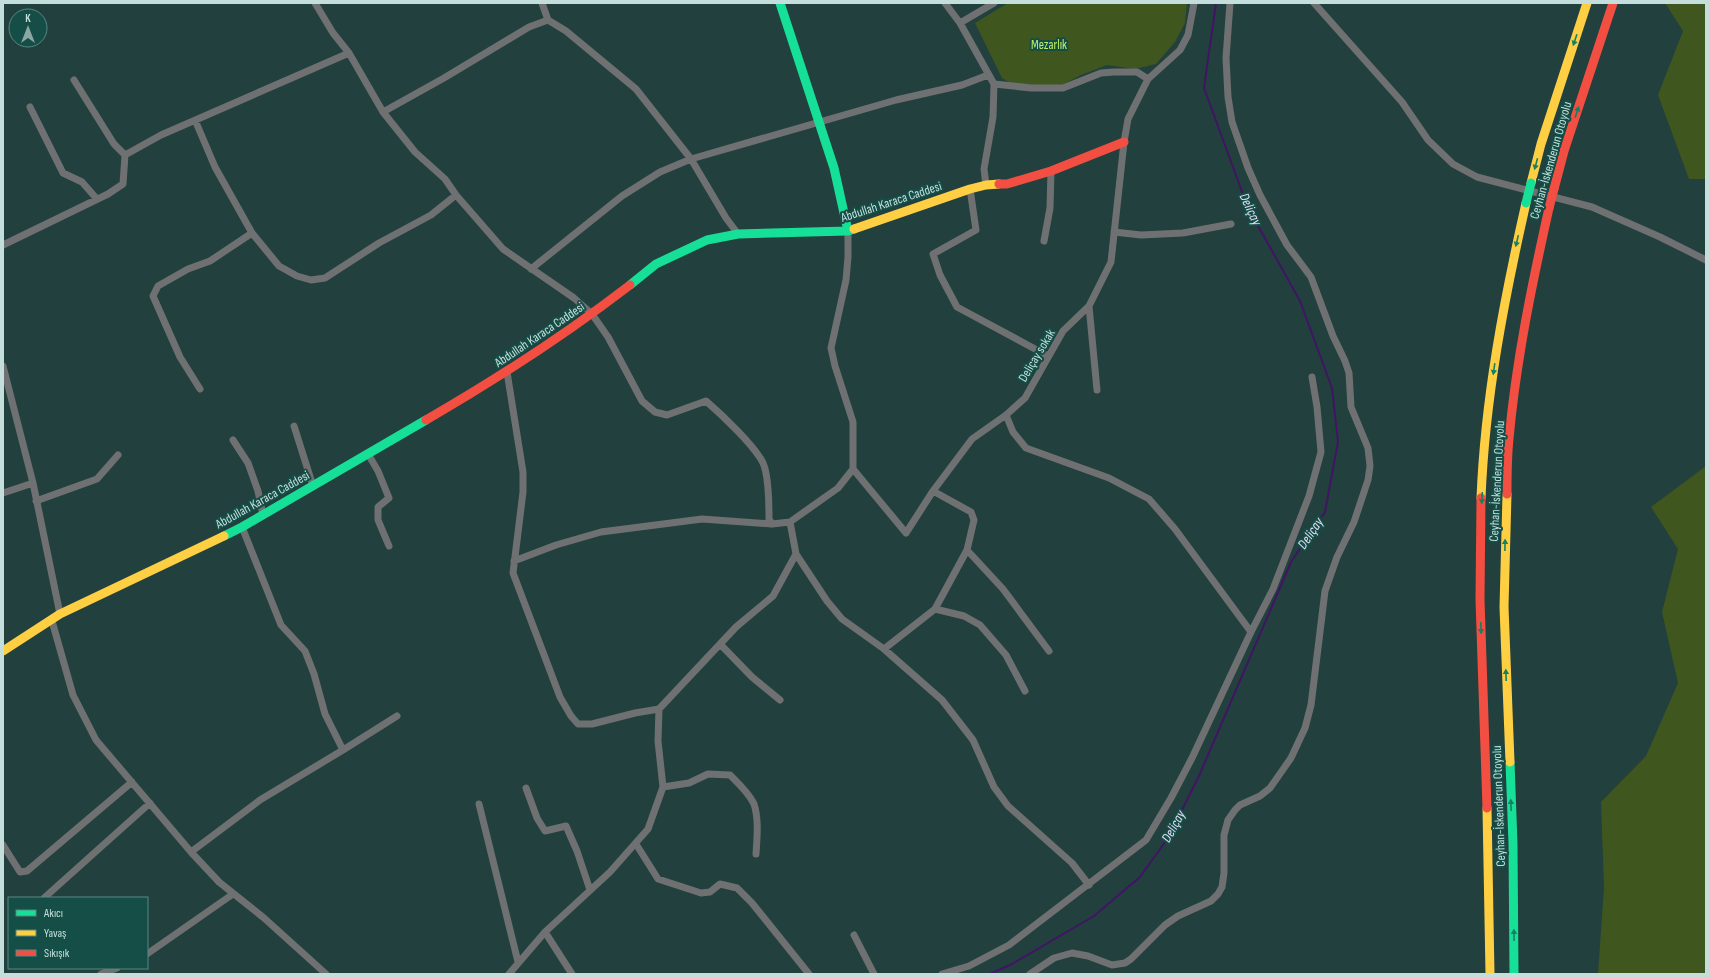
<svg xmlns="http://www.w3.org/2000/svg" width="1709" height="977" font-family="'Sofia Sans Condensed',sans-serif">
<style>
.green{fill:#3f561f}
.lines{fill:none;stroke-linecap:round;stroke-linejoin:round}
.stream{stroke:#421465;stroke-width:2}
.street{stroke:#6f7071;stroke-width:7}
.fast{stroke:#16e098;stroke-width:9}
.slow{stroke:#ffcf43;stroke-width:9}
.jam{stroke:#f24e42;stroke-width:9}
.fast-bridge{stroke:#16e098;stroke-width:9}
.jam-bridge{stroke:#f24e42;stroke-width:9}
.oneway{fill:#158063}
.labels{text-anchor:middle;stroke-width:4;stroke-linejoin:round;paint-order:stroke}
.park-label{font-size:13px;fill:#bdee65;stroke:#154d47}
.street-label{font-size:13px;fill:#c4dfdb;stroke:#154d47}
.water-label{font-size:14px;font-style:italic;fill:#e7dcf5;stroke:#154d47}
</style>
<rect width="100%" height="100%" fill="#22403d"/>
<path class="green" d="M1008 3H1187L1185 23 1175 42 1156 64 1135 69 1107 65 1081 75 1062 85H1014L1002 78 975 23Z
M1665 3H1706V179H1689L1658 95 1683 31Z
M1706 466V974H1598L1604 888 1601 802 1646 756 1678 683 1662 612 1678 549 1651 507Z"/>
<g class="lines">
<path class="stream" d="M990 974 1012 964 1094 916 1140 877 1168 838 1199 776 1291 562 1325 512 1338 442 1332 388 1300 301 1248 208 1204 88 1216 3"/>
<path class="street" d="M315 3 333 33 349 53 383 112 415 152 445 179 456 195 503 249 574 298 592 314 608 337 642 401 655 412 667 415 706 401C721 414 755 446 763 463 769 476 769 504 769 519L772 524
M542 3 548 20 566 31 636 89 691 159 726 218 738 234
M945 3 960 23 994 84 993 117 984 169 986 185
M1314 3 1402 102 1428 140 1453 164 1477 177 1592 207 1660 237 1706 260
M960 23 994 3
M74 80 114 144 125 155
M994 84 1031 88H1063L1101 73 1114 72H1137L1148 79
M30 107 63 173 82 182 96 198
M383 112 444 78 529 27 548 20
M195 120 215 167 252 233 279 266 297 276 311 280 325 278 379 243 431 215 456 195
M970 189 976 230 933 254 940 275 957 307 1048 356
M1114 232 1141 235 1183 233 1231 224
M1044 241 1050 208 1051 171
M3 245 108 194 123 184 125 155 161 135 349 53
M531 269 622 196 660 172 691 159 896 100 962 85 988 75
M1089 306 1097 390
M3 366 33 483 60 614
M507 372 523 472V492L513 573 560 697 571 716 578 724H592L635 713 659 709
M200 389 180 357 153 296 158 286 188 269 210 261 252 233
M1006 415 1013 432 1026 448 1109 478 1149 499 1175 529 1251 632
M294 426 313 486
M233 440 248 463 258 491 263 515
M368 454 378 471 389 498 378 507V520L389 546
M853 469 906 533 933 491 972 439 1006 415 1025 398 1063 331 1089 306 1111 262 1124 142 1128 119 1148 79 1180 50 1188 35 1194 3
M3 493 33 483
M36 501 97 479 118 455
M967 550 1003 589 1049 651
M796 554 827 601 842 619 884 649 942 700 973 740 994 787 1008 806 1072 863 1089 885
M514 561 556 545 601 532 702 519 772 524 790 522 838 488 853 469V422L835 366 831 348 846 280 848 257V231
M935 609 964 616 980 625 1006 655 1025 691
M52 621 73 695 96 740 191 852 219 882 264 918 326 974
M720 644 752 677 780 700
M884 649 935 609 967 550 974 520 971 512 933 491
M343 750 397 716
M663 787 689 783 708 774 730 775C738 783 749 793 754 804 759 819 757 838 756 854
M526 788 537 818 545 831 566 826 577 851 590 890
M479 804 518 962
M636 844 658 879 701 893 710 892 720 884 737 888 752 903 809 974
M3 845 20 872 27 871 132 782
M191 852 260 800 343 750 325 714 314 674 305 651 281 625 242 527
M44 898 150 803
M545 932 572 974
M854 935 874 974
M147 954 233 894
M101 974 117 968
M509 974 545 932 610 872 648 829 663 787 658 741 659 709 736 627 773 596 796 554 790 522
M942 974 969 966 1009 945 1146 840 1171 798 1192 758 1251 632 1273 589 1309 496 1321 452 1317 407 1312 377
M1030 974 1054 958 1072 953 1088 956 1112 965 1125 963 1131 959 1165 925 1178 916 1211 901 1218 894 1222 887 1224 873V835L1228 820 1235 810 1240 805 1260 796 1270 788 1291 758 1305 728 1311 705 1325 591 1337 557 1354 522 1368 480 1370 466 1368 448 1351 407 1349 373 1345 361 1333 336 1311 277 1287 245 1260 195 1248 168 1232 122 1228 97 1226 58 1230 3"/>
<path class="fast" d="M780 3 834 168 848 231
M630 285 656 264 707 240 738 234 848 231 854 229
M224 536 242 527 426 420
M1510 762 1513 844 1514 974"/>
<path class="slow" d="M1531 183 1541 144 1587 3
M854 229 970 189 986 185 999 184
M1507 494 1504 607 1510 762
M1481 498C1485 398 1504 300 1526 203
M3 651 60 614 224 536
M1487 808 1490 974"/>
<path class="jam" d="M999 184H1007L1051 171 1124 142
M1554 189 1564 151 1613 3
M426 420C497 379 565 335 630 285
M1507 494C1507 475 1507 457 1509 439 1516 361 1532 284 1549 208
M1481 498 1480 600 1487 808"/>
<path class="fast-bridge" d="M1526 203 1531 183"/>
<path class="jam-bridge" d="M1549 208 1554 189"/>
</g>
<defs><path id="oneway-solid" d="M-6-.8H1V-3.2L6.5 0L1 3.2V.8H-6Z"/></defs>
<g class="oneway">
<use href="#oneway-solid" transform="translate(1575 40) rotate(109)"/>
<use href="#oneway-solid" transform="translate(1577 112) rotate(-72)"/>
<use href="#oneway-solid" transform="translate(1536 164) rotate(105)"/>
<use href="#oneway-solid" transform="translate(1517 241) rotate(103)"/>
<use href="#oneway-solid" transform="translate(1494 369) rotate(98)"/>
<use href="#oneway-solid" transform="translate(1482 498) rotate(93)"/>
<use href="#oneway-solid" transform="translate(1505 545) rotate(-89)"/>
<use href="#oneway-solid" transform="translate(1481 628) rotate(88)"/>
<use href="#oneway-solid" transform="translate(1506 675) rotate(-92)"/>
<use href="#oneway-solid" transform="translate(1511 805) rotate(-92)"/>
<use href="#oneway-solid" transform="translate(1514 935) rotate(-91)"/>
</g>
<g class="labels">
<g class="park-label">
<text x="1049" y="49">Mezarlık</text>
</g>
<g class="street-label">
<text transform="translate(1550 160) rotate(-74)" y="5">Ceyhan-İskenderun Otoyolu</text>
<text transform="translate(891 201) rotate(-18)" y="5">Abdullah Karaca Caddesi</text>
<text transform="translate(539 334) rotate(-34)" y="5">Abdullah Karaca Caddesi</text>
<text transform="translate(1036 355) rotate(-59)" y="5">Deliçay sokak</text>
<text transform="translate(1496 481) rotate(-87)" y="5">Ceyhan-İskenderun Otoyolu</text>
<text transform="translate(262 499) rotate(-29)" y="5">Abdullah Karaca Caddesi</text>
<text transform="translate(1498 806) rotate(-92)" y="5">Ceyhan-İskenderun Otoyolu</text>
</g>
<g class="water-label">
<text transform="translate(1251 209) rotate(65)" y="5">Deliçay</text>
<text transform="translate(1310 533) rotate(-56)" y="5">Deliçay</text>
<text transform="translate(1173 826) rotate(-61)" y="5">Deliçay</text>
</g>
</g>
<rect width="1709" height="977" fill="none" stroke="#c4dfdb" stroke-width="8"/>
<rect x="8" y="897" width="140" height="72" fill="#154d47" stroke="#5b8782"/>
<rect x="16" y="910" width="20" height="6" fill="#16e098" stroke="#5b8782"/>
<text x="44" y="917" font-size="12" fill="#c4dfdb">Akıcı</text>
<rect x="16" y="930" width="20" height="6" fill="#ffcf43" stroke="#5b8782"/>
<text x="44" y="937" font-size="12" fill="#c4dfdb">Yavaş</text>
<rect x="16" y="950" width="20" height="6" fill="#f24e42" stroke="#5b8782"/>
<text x="44" y="957" font-size="12" fill="#c4dfdb">Sıkışık</text>
<g transform="translate(28 28)"><circle r="19" fill="#154d47" stroke="#5b8782"/>
<path d="M0-3L7 15L0 10L-7 15Z" fill="#8ba7a4"/>
<text y="-6" font-size="11" font-weight="bold" text-anchor="middle" fill="#c4dfdb">K</text>
</g>
</svg>
